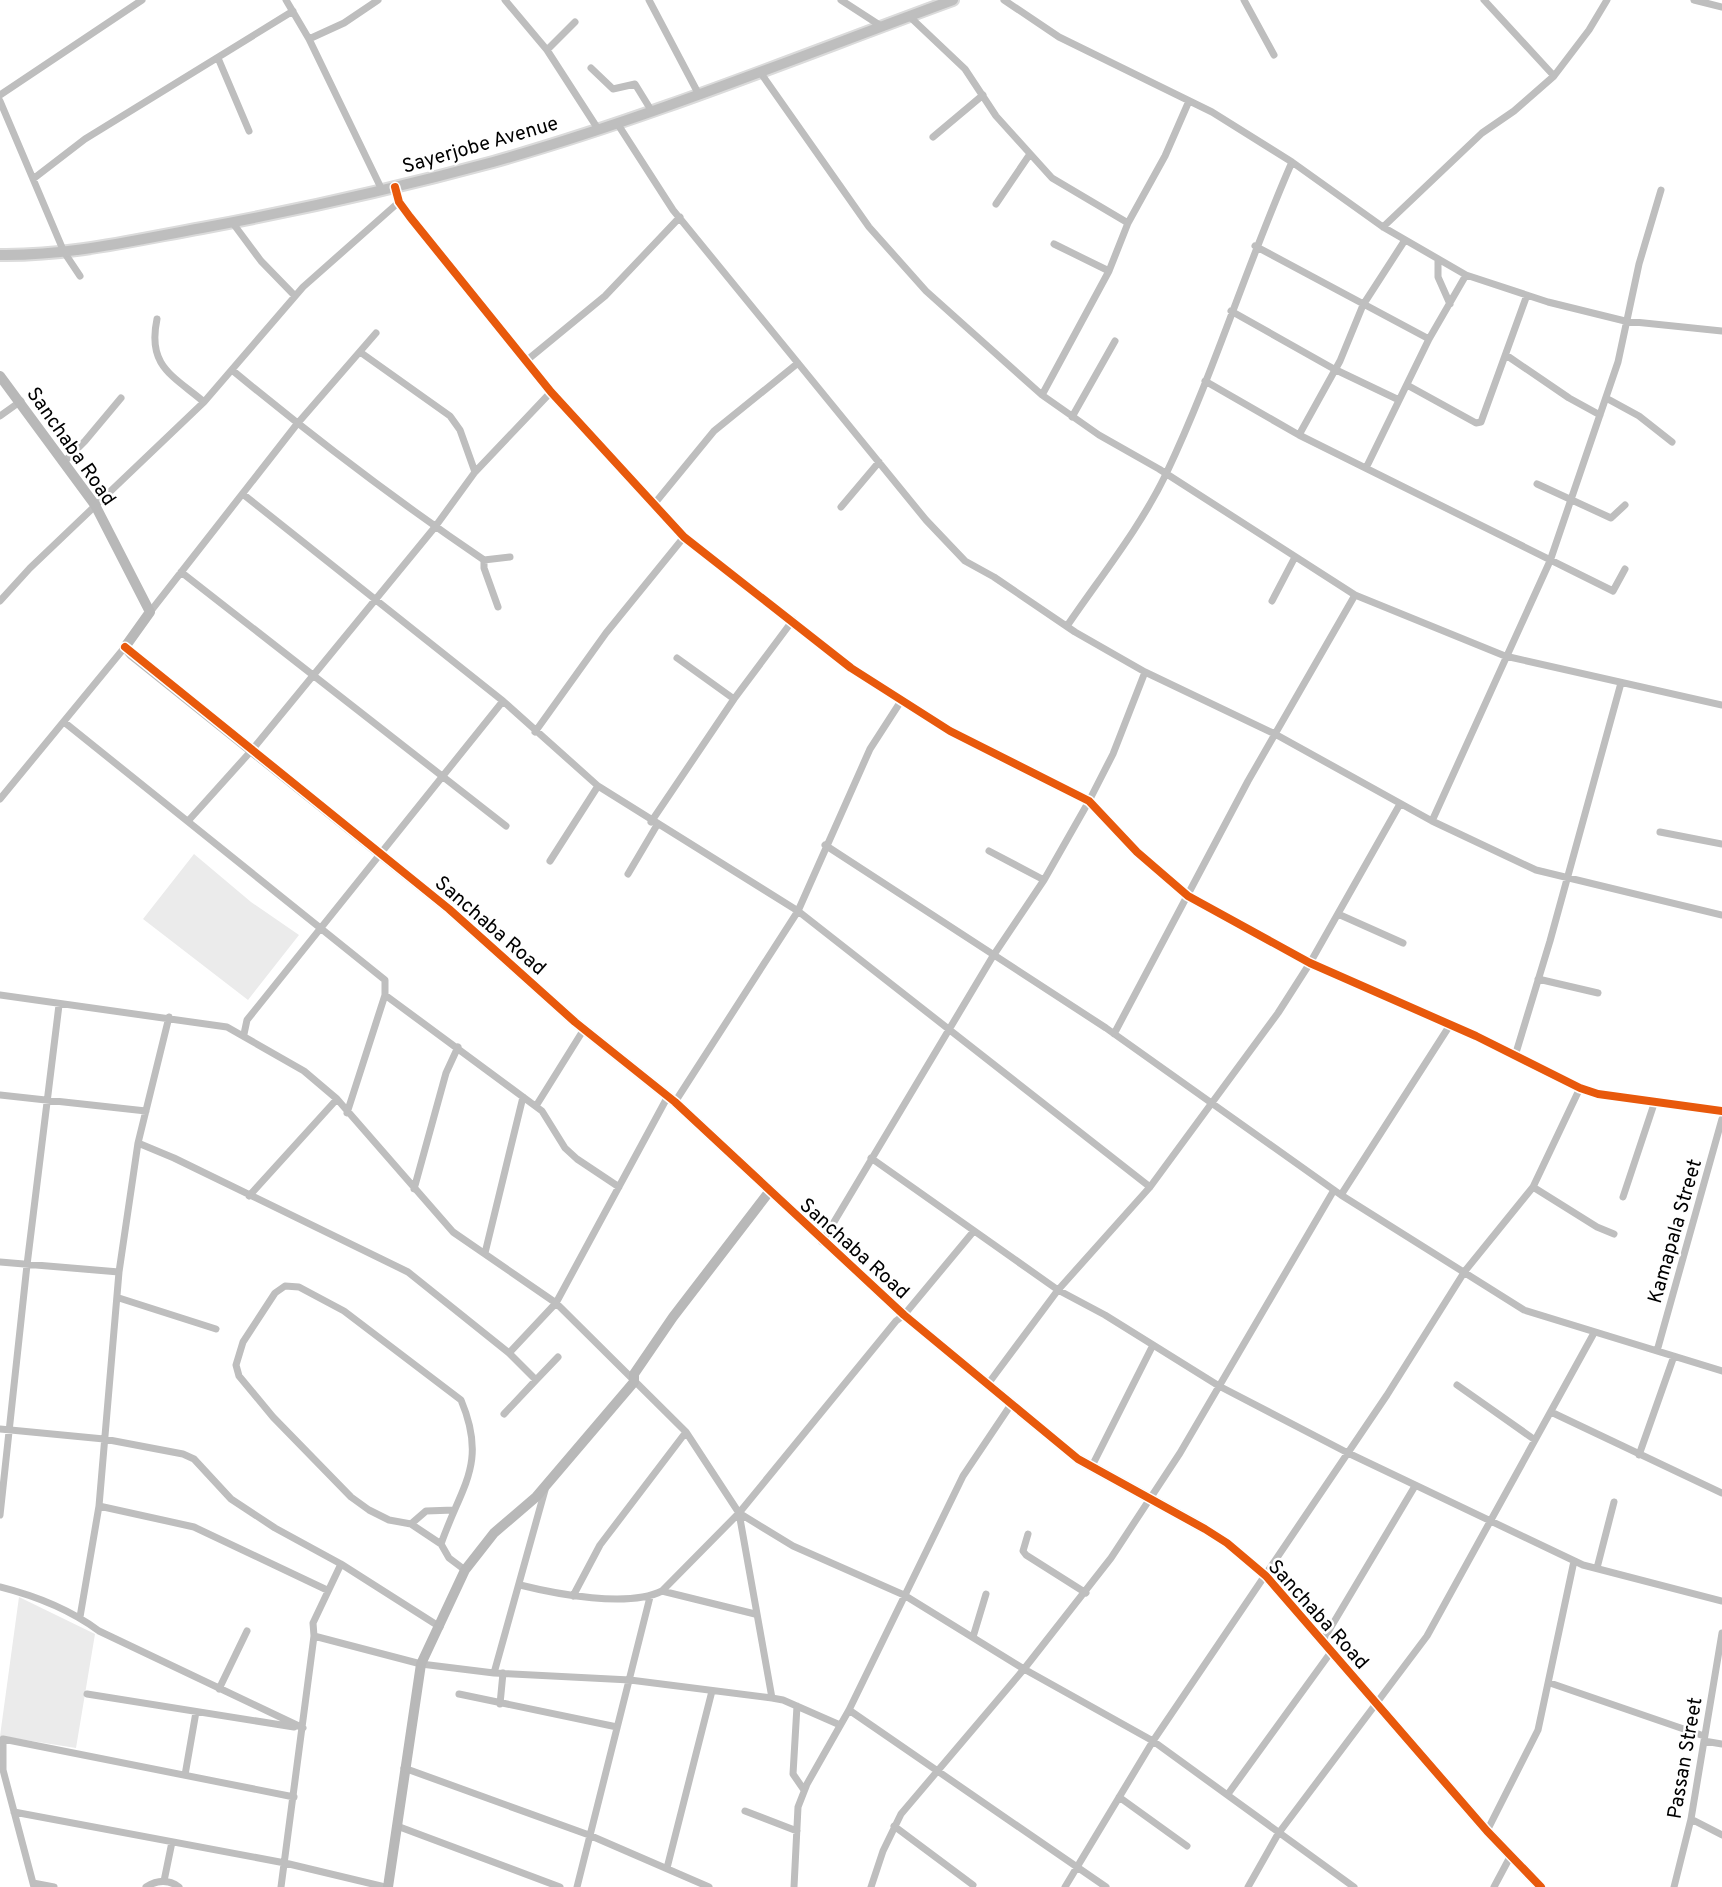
<svg xmlns="http://www.w3.org/2000/svg" width="1722" height="1887" font-family="Overpass,sans-serif">
<style>
.park{fill:#ebebeb}
.lines{fill:none;stroke-linecap:round;stroke-linejoin:round}
.primary-casing{stroke:#dbdbdb;stroke-width:14}
.street{stroke:#bebebe;stroke-width:7}
.secondary{stroke:#b8b8b8;stroke-width:10}
.primary{stroke:#bebebe;stroke-width:10}
.cycleway-casing{stroke:#fff;stroke-width:11}
.cycleway{stroke:#e8590c;stroke-width:8}
.labels{text-anchor:middle;stroke-width:5;stroke-linejoin:round;paint-order:stroke}
.street-label{font-size:20px;fill:#000;stroke:#fff}
</style>
<rect width="100%" height="100%" fill="#fff"/>
<path class="park" d="M194 854 251 902 299 935 248 1000 143 919Z
M19 1597 95 1634 76 1748 0 1736Z"/>
<g class="lines">
<defs>
<path id="primary" d="M0 255C69 256 135 240 202 228 299 210 397 188 493 162 649 118 800 56 953 0"/>
</defs>
<use href="#primary" class="primary-casing"/>
<path class="street" d="M286 0 309 39 382 190
M505 0 547 50 598 129
M649 0 698 93
M841 0 881 26
M1004 0 1059 37 1212 112 1292 162 1383 227 1466 275 1548 302 1625 321 1722 331
M1244 0 1274 55
M1484 0 1554 76
M1694 0 1722 7
M909 16 965 69 996 116 1052 178 1128 223
M309 39 344 23 378 0
M547 50 575 22
M218 58 249 131
M591 68 613 89 635 84 651 110
M760 72 869 227 926 291 1042 395 1099 435 1159 469 1355 595 1505 656 1722 705
M0 95 142 0
M0 101 64 252 80 276
M617 123 673 210 926 520 965 561 994 577 1075 632 1145 672 1275 734 1432 821 1536 870 1722 915
M933 137 983 95
M33 179 85 139 293 11
M395 187 399 202 410 217 551 392 684 537 851 668 950 731 1089 801 1137 852 1188 896 1310 963 1476 1036 1580 1088 1598 1094 1722 1111
M996 204 1030 154
M232 222 261 261 295 296
M1383 227 1482 133 1514 111 1554 76 1589 30 1607 0
M1054 244 1109 271
M1255 246 1429 339
M1438 259V277L1450 304
M1231 311 1334 369 1399 400
M157 319C147 366 172 375 204 402
M360 352 450 416 460 430 475 472
M1506 355 1569 398 1600 415
M526 361 605 296 680 217
M232 370C313 437 397 501 484 560L510 557
M1205 381 1299 435 1613 591 1625 569
M1407 385 1476 423 1481 422 1527 295
M1042 395 1109 271 1128 223 1165 156 1189 101
M1606 398 1639 416 1672 442
M0 416 21 401
M1072 417 1115 341
M1299 435 1340 361 1363 305 1405 240
M64 462 85 441 121 398
M1366 468 1429 339 1466 275
M1537 484 1611 518 1625 505
M244 495 503 701 598 786 798 911 1150 1187
M655 503 714 431 798 363
M841 507 879 462
M484 560V568L498 607
M181 572 506 826
M0 601 30 568 204 402 303 287 399 202
M1272 601 1295 557
M150 612 297 424 376 333
M1067 626C1101 576 1140 528 1166 474 1214 373 1247 264 1292 162
M677 658 734 699 793 620
M64 722 385 980V995L347 1113
M535 732 606 633 684 537
M0 799 125 647
M189 820 252 750 435 527 475 472 551 392
M1432 821 1550 561 1618 362 1639 264 1661 190
M651 822 734 699
M1660 832 1722 844
M825 845 1106 1028 1341 1195 1524 1310 1722 1371
M989 851 1044 880
M550 861 598 786
M628 874 657 825
M1338 914 1403 943
M1538 979 1598 993
M0 995 227 1027 304 1071 337 1099 453 1232 556 1303 686 1432 739 1513 772 1698
M385 995 542 1111 565 1148 577 1159 619 1187
M244 1034 247 1020 503 701
M1114 1034 1248 781 1355 595
M1515 1056 1550 941 1621 683
M0 1095 146 1111
M675 1102 798 911 870 749 901 701
M536 1106 584 1029
M138 1143 174 1158 408 1272 509 1353 556 1303 668 1096
M871 1158 1058 1290 1105 1315 1219 1386 1348 1453 1583 1565 1722 1601
M1533 1187 1597 1227 1614 1234
M414 1189 446 1073 458 1047
M1341 1195 1450 1025
M249 1196 337 1099
M1623 1197 1655 1101
M822 1242 993 956 1044 880 1089 801 1113 754 1145 672
M485 1253 523 1097
M0 1262 119 1272
M119 1298 216 1329
M1657 1351 1722 1119
M536 1380 558 1357
M988 1384 1058 1290 1150 1187 1278 1013 1310 963 1400 804
M1457 1385 1535 1440
M1551 1412 1722 1493
M504 1414 536 1380 509 1353
M0 1429 104 1439 183 1454 194 1459 231 1499 275 1528 341 1564 440 1627
M1639 1455 1674 1356
M1092 1466 1153 1345
M99 1506 194 1527 327 1590
M739 1513 793 1546 904 1595 1024 1669 1153 1741 1354 1887
M0 1515 27 1265 59 1005
M411 1524 426 1511 454 1510
M1028 1534 1023 1551 1026 1555 1086 1593
M441 1544 411 1524 389 1520 369 1510 351 1497 273 1417 239 1376 236 1365 243 1342 275 1293 285 1286 299 1287 344 1311 461 1400C488 1464 461 1486 441 1544L449 1558 465 1570
M341 1564 313 1623 314 1636 421 1664 494 1673 630 1680 772 1698 783 1700 840 1725
M1597 1568 1614 1502
M520 1585C556 1594 628 1608 662 1591L755 1614
M0 1587C36 1596 69 1609 99 1631L303 1728
M662 1591 739 1513 896 1321 904 1315 973 1232
M573 1596 600 1545 686 1432
M80 1617 99 1506 119 1272 138 1143 169 1017
M973 1637 986 1594
M1322 1642 1415 1486
M494 1673 545 1490
M1550 1683 1704 1736
M219 1689 247 1631
M87 1694 294 1727
M459 1694 617 1727
M500 1704 503 1673
M797 1706 793 1774 804 1790
M849 1710 1106 1887
M1704 1741 1722 1744
M404 1768 589 1835 709 1887
M185 1775 196 1712
M1228 1794 1331 1652
M1119 1797 1187 1846
M745 1811 797 1831
M14 1812 285 1863 385 1887
M1691 1819 1722 1835
M397 1826 560 1887
M894 1826 973 1885
M1487 1831 1538 1730 1574 1561
M667 1868 712 1691
M164 1881 172 1842
M33 1883 54 1887
M34 1887 3 1770V1739L294 1797
M146 1887C157 1880 168 1879 179 1887
M281 1887 314 1636
M577 1887 650 1597
M794 1887 798 1807 807 1784 849 1710 963 1476 1012 1403
M871 1887 883 1851 901 1814 1024 1669 1111 1558 1180 1453 1334 1190
M1065 1887 1153 1741 1387 1395 1465 1271 1533 1187 1580 1088
M1248 1887 1278 1834 1427 1636 1594 1333
M1494 1887 1510 1857
M1674 1887 1691 1819 1722 1633"/>
<path class="secondary" d="M0 376 95 505 150 612 125 647 131 654 449 909 575 1022 675 1102 904 1315 1078 1459 1205 1529 1227 1543 1266 1576 1487 1831 1541 1887
M388 1887 421 1664 465 1570 494 1533 536 1497 634 1382V1374L673 1317 769 1192"/>
<use href="#primary" class="primary"/>
<defs>
<path id="cycleway" d="M395 187 399 202 410 217 551 392 684 537 851 668 950 731 1089 801 1137 852 1188 896 1310 963 1476 1036 1580 1088 1598 1094 1722 1111
M125 647 449 909 575 1022 675 1102 904 1315 1078 1459 1205 1529 1227 1543 1266 1576 1487 1831 1541 1887"/>
</defs>
<use href="#cycleway" class="cycleway-casing"/>
<use href="#cycleway" class="cycleway"/>
</g>
<g class="labels">
<g class="street-label">
<text transform="translate(480 144) rotate(-16)" y="7">Sayerjobe Avenue</text>
<text transform="translate(72 446) rotate(55)" y="7">Sanchaba Road</text>
<text transform="translate(491 925) rotate(41)" y="7">Sanchaba Road</text>
<text transform="translate(1674 1231) rotate(-74)" y="7">Kamapala Street</text>
<text transform="translate(855 1248) rotate(42)" y="7">Sanchaba Road</text>
<text transform="translate(1319 1614) rotate(48)" y="7">Sanchaba Road</text>
<text transform="translate(1684 1758) rotate(-80)" y="7">Passan Street</text>
</g>
</g>
</svg>
